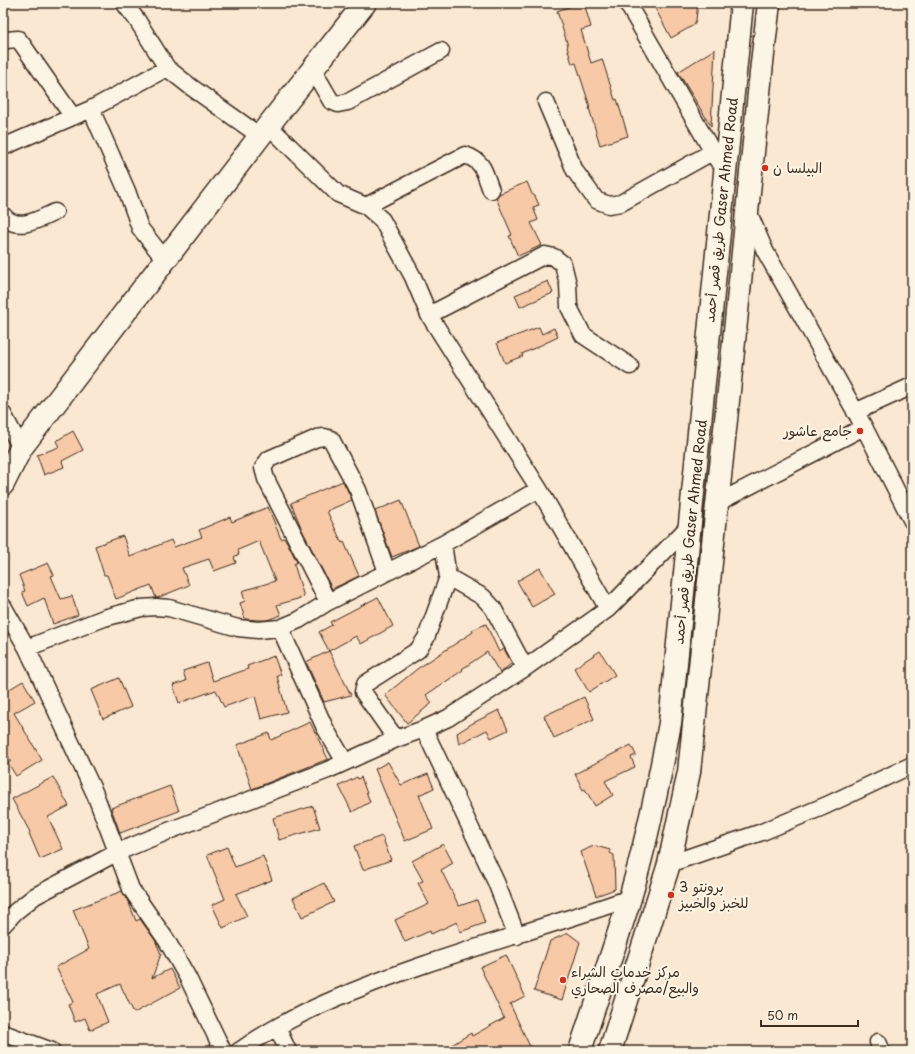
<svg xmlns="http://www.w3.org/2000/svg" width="915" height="1054" font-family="'Playpen Sans','Playpen Sans Arabic',sans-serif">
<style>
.building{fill:#f8c9a7;stroke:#3b2a1e}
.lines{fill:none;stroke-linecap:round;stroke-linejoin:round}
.street-casing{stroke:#3b2a1e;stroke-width:19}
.secondary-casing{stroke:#3b2a1e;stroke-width:25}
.primary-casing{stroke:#3b2a1e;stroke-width:25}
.street{stroke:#fcf5e5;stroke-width:16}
.secondary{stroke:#fcf5e5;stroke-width:22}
.primary{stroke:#fcf5e5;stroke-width:22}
.poi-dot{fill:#c8321e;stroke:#fcf5e5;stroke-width:1.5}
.labels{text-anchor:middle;stroke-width:4;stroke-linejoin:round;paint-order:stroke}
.poi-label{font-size:14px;fill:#3b2a1e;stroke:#fcf5e5;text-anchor:start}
.street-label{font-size:14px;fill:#3b2a1e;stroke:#fcf5e5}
</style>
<rect width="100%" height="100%" fill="#fbe8d2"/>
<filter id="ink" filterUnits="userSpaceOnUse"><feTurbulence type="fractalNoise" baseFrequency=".025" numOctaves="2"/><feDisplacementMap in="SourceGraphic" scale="8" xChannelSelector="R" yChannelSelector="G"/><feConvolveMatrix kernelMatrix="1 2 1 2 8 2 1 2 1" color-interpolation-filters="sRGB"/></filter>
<g filter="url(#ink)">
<path class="building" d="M570 3H584L591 27 581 30 591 63 602 59 615 100 617 99 628 136 600 145 589 108 590 107 576 63 572 64 567 47 568 46 557 11 571 6Z
M664 3H698L696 20 694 25 671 38 655 8Z
M715 49 711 126 678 72Z
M527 182 532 194 535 196 539 205 533 207 538 220 531 223 542 245 518 256 509 236 512 235 496 198 499 194Z
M548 281 553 293 520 307 515 295Z
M539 327 542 334 554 328 558 337 522 354 523 356 505 363 497 343Z
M73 431 83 450 62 461 64 467 44 475 37 455 59 447 56 441Z
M343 481 352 500 327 511 342 543 344 542 359 576 332 589 303 532 291 503Z
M401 500 419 546 392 557 375 511Z
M268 507 281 539 284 538 285 540H286L297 562 294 564 304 597 277 605 281 615 267 620H258L245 619 240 603 245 601 242 591 275 581 259 541 238 550 239 554 234 557 236 563 214 571 209 559 182 568 189 585 157 598H156L151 585 116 599 107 575H104L95 546 123 536 130 557 171 540 174 547 202 537 199 530 230 517 232 522Z
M48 563 54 575 51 576 61 599 72 596 78 615 53 624 44 598 28 606 22 592 25 591 19 575Z
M540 568 555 594 532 607 517 581Z
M378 597 393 626 361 644 356 636 329 651 319 632 332 625 330 622Z
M486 624 499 652 504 649 512 663 500 673 487 652 462 669 463 670 426 695 432 703 407 723 385 695 417 669 473 632 472 630Z
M329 651 351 695 324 702 306 662Z
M600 651 615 675 589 692 574 668Z
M274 656 281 675 277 676 287 712 261 719 255 696 224 707 216 690 179 703 173 685 186 681 183 671 207 663 213 681 248 669 247 666Z
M119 678 131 707 103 719 91 690Z
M23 681 35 701 14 713 42 760 16 776 8 763 11 761 3 748V693Z
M584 697 594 719 554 738 544 716Z
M499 710 508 730 491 738 487 730 459 744 457 733 473 723Z
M310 722 328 759 252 789 237 745 269 733 271 740Z
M631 745 636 755 631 757 635 767 605 781 613 795 595 806 585 789 583 790 575 774 601 760Z
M388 762 401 785 428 774 434 788 419 795 433 829 405 841 375 769Z
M53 777 69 806 48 817 63 849 40 859 29 833 30 832 12 799Z
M357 777 358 779 361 777 370 802 352 812 339 786Z
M170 786 179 811 120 833 111 808Z
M313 806 320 828 279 840 273 818Z
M382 836 391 860 363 870 354 846Z
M443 844 453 863 441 870 459 906 477 900 485 923 460 932 457 922 431 934 430 931 405 942 395 920 429 904 418 883 423 881 412 861Z
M596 846 610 850V853L614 855 615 889 596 896 581 852 591 847Z
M227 847 235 867 263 856 272 880 236 894 247 916 223 928 212 905 225 899 207 855Z
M324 883 334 902 302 917 293 898Z
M122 891 129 903 136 921 140 919 155 940 161 954 152 978 170 969 180 988 134 1013 120 984 97 994 108 1022 90 1030 85 1018 75 1022 68 1004 73 1002 56 967 89 949 73 910Z
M568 933 580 942 562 1000 534 991 550 941Z
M506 955 525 996 510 1004 532 1051H442L471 1033 472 1036 504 1018 480 967Z"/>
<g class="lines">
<defs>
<path id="street" d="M124 3 137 20 167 68 191 87 260 136
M627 3 718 161
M3 42 6 40 18 39 22 44 73 117
M313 70 331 101 338 104 348 102 441 51
M546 102 575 171 596 200 609 205 621 203 712 152
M91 109 127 191 140 228 165 260
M269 126 338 194 366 206 382 220 413 277 429 315 539 489 608 609
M3 147 91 109 167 68
M366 206 465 155C485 162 484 173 491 190
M748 211 765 251 803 318 864 427 912 521
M3 215C16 233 40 219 55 212
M429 315 545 255 554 257 563 264 568 284 569 307 583 335 630 366
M855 412 912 386
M3 414 21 448
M717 503 864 427
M448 577 483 597 493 608 525 668
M328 602 266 479 263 468 269 459 317 438 324 437 331 439 358 490 387 572
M3 606 27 648 95 794 131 889 167 941 188 978 223 1051
M280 628 325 728 345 762
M27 648 104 618 141 608 156 607 169 608 238 628 258 630 280 628 299 620 328 602 443 544 539 489
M424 729 496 882 517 936
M396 739 363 692 365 684 418 650 426 638 448 577 443 544
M669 864 762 832 827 805 912 765
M3 925 15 912 35 896 118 852 171 830 328 770 396 739 424 729 448 718 525 668 608 609 690 525
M277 1027 288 1051
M3 1033 52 1051
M878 1042 882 1051
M239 1051C251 1043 264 1034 277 1027 295 1017 313 1008 332 1000 428 958 531 933 630 898"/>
<path id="secondary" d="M3 484 21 448 260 136 365 3"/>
<path id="primary" d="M580 1051C596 1000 614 949 630 898 647 840 659 782 670 723L742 3
M610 1051 669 864 689 772 729 391 762 63 769 3"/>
</defs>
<use href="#street" class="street-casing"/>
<use href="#secondary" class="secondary-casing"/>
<use href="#primary" class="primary-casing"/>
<use href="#street" class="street"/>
<use href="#secondary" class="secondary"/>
<use href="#primary" class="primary"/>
</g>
</g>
<g class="poi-dot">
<circle cx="765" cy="168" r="4"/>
<circle cx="860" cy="431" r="4"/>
<circle cx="671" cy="895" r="4"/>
<circle cx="563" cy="980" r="4"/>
</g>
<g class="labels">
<g class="poi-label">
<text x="773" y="173">البيلسا ن</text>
<text x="852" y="436" text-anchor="end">جامع عاشور</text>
<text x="679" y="892">برونتو 3<tspan x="679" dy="16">للخبز والخبيز</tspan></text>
<text x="571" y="977">مركز خدمات الشراء<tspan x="571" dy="16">والبيع/مصرف الصحاري</tspan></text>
</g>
<g class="street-label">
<text transform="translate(721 210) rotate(-84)" y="5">طريق قصر أحمد Gaser Ahmed Road</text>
<text transform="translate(690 532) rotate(-84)" y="5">طريق قصر أحمد Gaser Ahmed Road</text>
</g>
</g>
<rect width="915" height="1054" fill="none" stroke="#fcf5e5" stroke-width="16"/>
<rect x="8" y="8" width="899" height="1038" fill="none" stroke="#3b2a1e" stroke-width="1.5" filter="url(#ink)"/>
<path d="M761 1020v6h97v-6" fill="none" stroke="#3b2a1e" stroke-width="2"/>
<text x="767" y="1020" font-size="12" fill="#3b2a1e" stroke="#fcf5e5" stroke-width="3" paint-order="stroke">50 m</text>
</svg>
